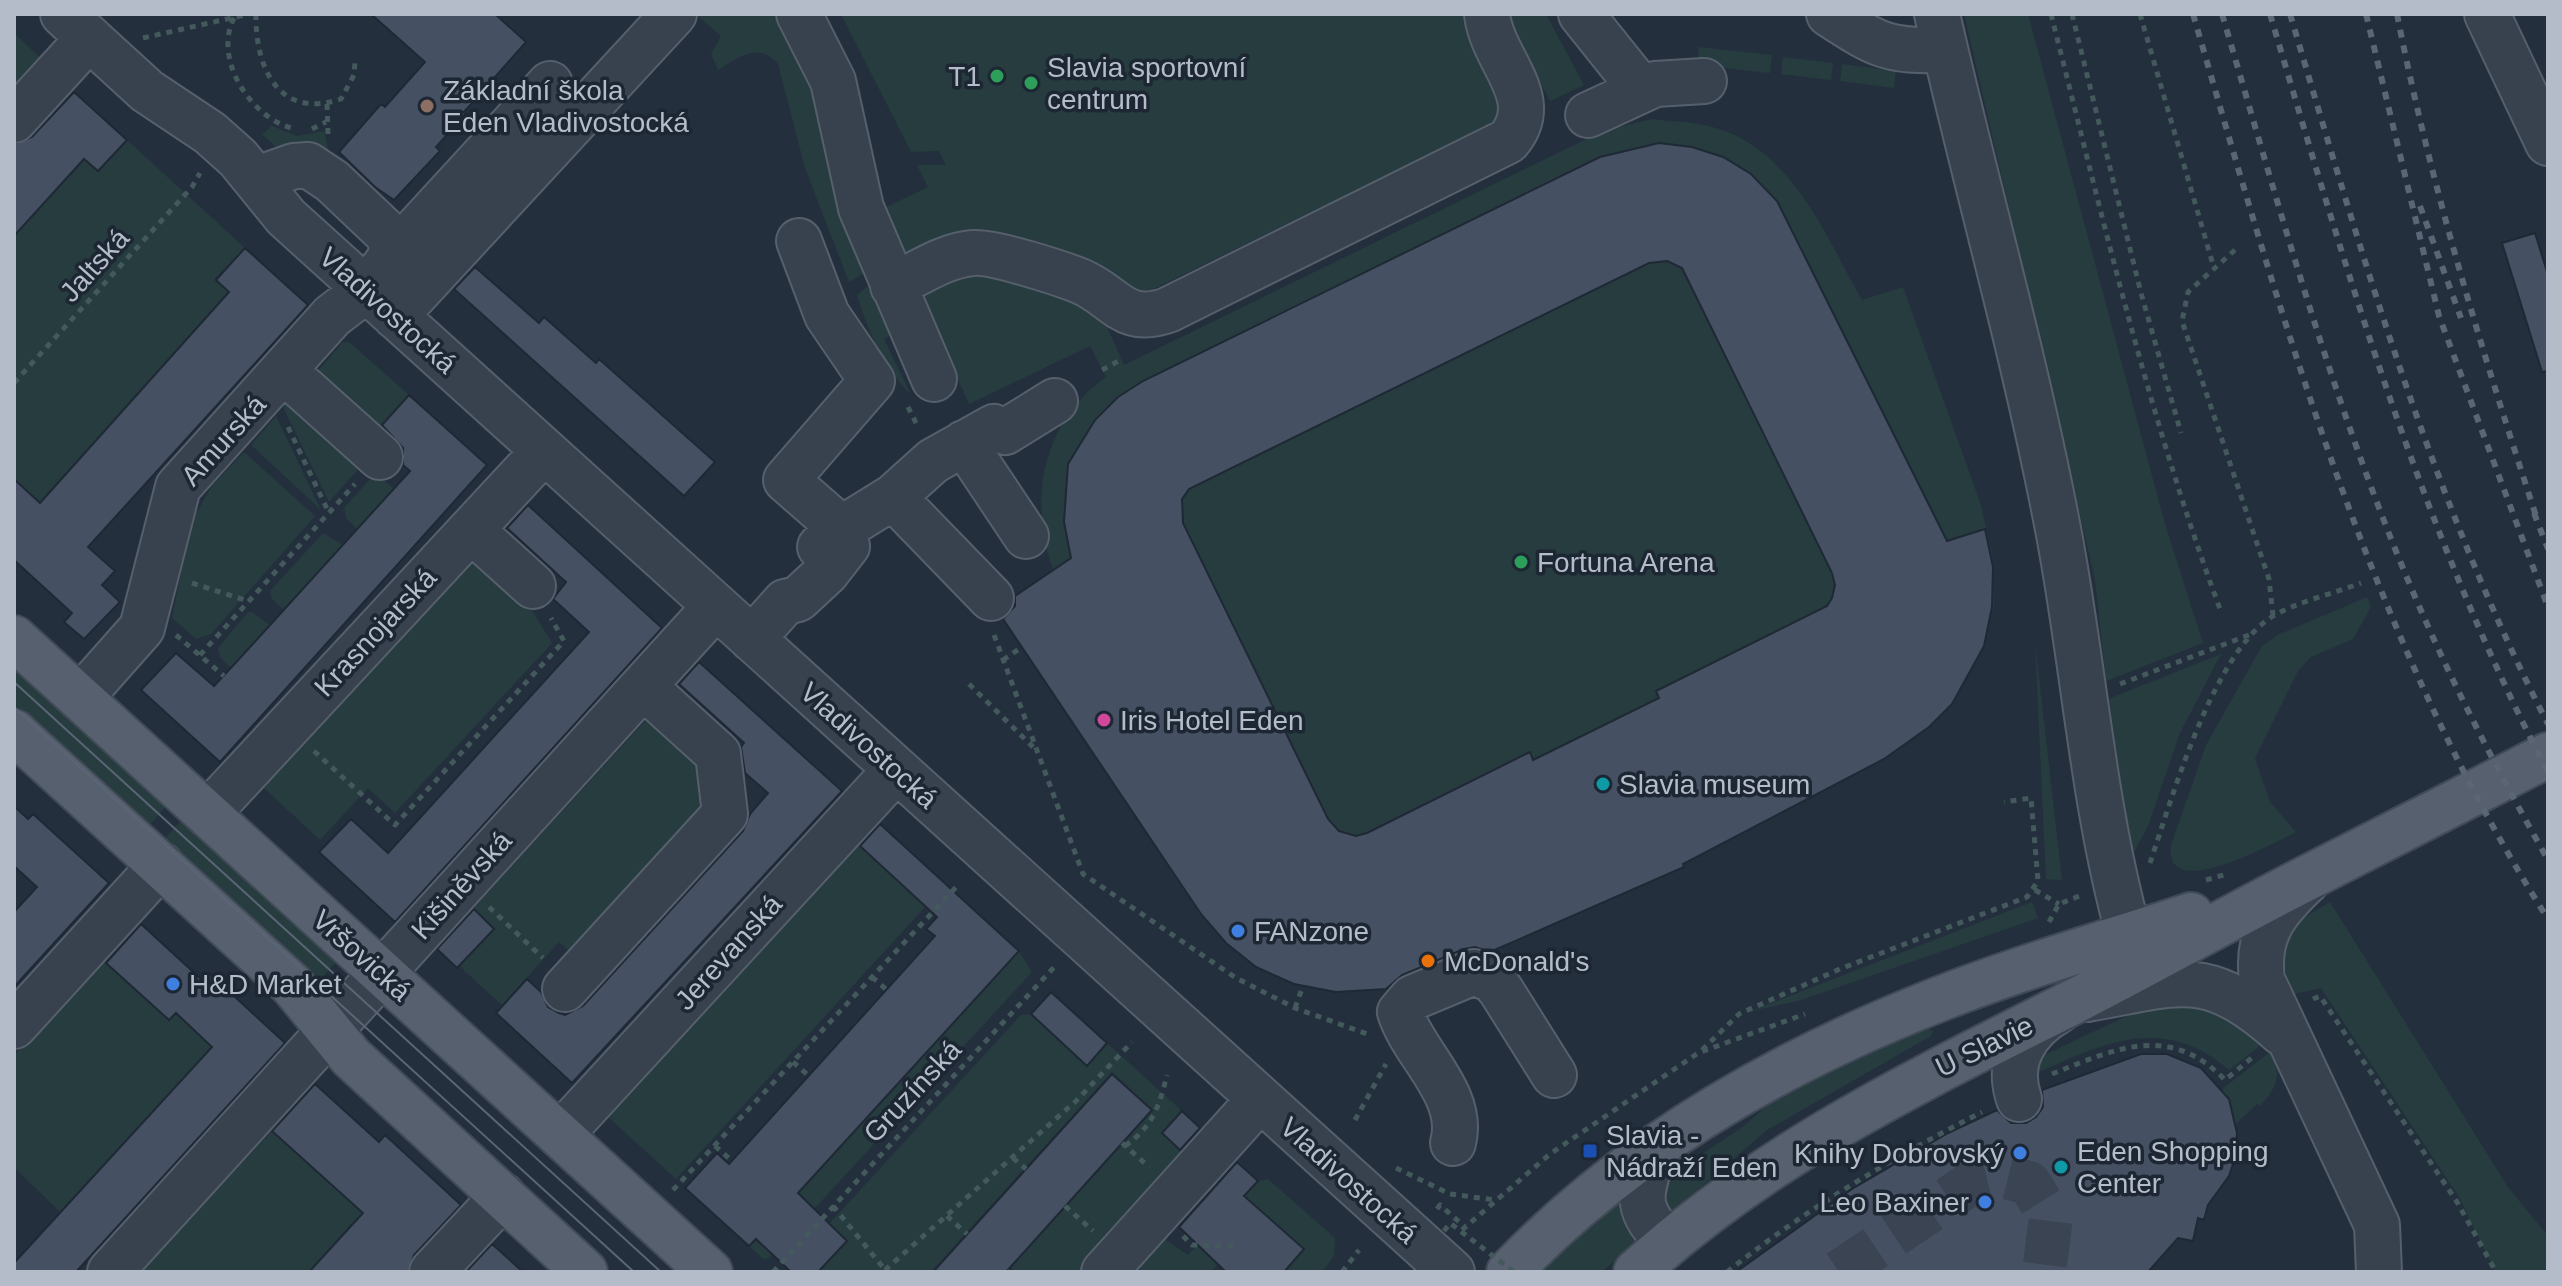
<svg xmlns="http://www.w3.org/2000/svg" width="2562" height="1286" font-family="Arial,sans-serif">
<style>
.green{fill:#263c3f}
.building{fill:#455162;stroke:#1f2835;stroke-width:2;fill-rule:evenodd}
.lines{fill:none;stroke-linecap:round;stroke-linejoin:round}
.minor-tunnel{stroke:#3a4453;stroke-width:44;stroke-dasharray:44 22;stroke-linecap:butt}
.minor-casing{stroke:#565f6c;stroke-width:48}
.major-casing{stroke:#414a57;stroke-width:48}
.path{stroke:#44595c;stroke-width:5;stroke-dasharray:6 6;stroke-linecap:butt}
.minor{stroke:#38414e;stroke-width:44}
.major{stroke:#56606e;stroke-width:44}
.tram{stroke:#5a6575;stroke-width:2}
.rail{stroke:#5a6575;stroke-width:6;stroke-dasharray:8 8;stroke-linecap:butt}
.path-bridge{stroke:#44595c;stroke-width:5;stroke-dasharray:6 6;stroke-linecap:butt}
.leisure-dot{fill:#2e9e5b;stroke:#1d2633;stroke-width:3}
.education-dot{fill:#8d6e63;stroke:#1d2633;stroke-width:3}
.hotel-dot{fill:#d1479c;stroke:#1d2633;stroke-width:3}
.culture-dot{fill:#0f9aa8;stroke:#1d2633;stroke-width:3}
.shop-dot{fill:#3f7fe0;stroke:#1d2633;stroke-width:3}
.food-dot{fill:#e8710a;stroke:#1d2633;stroke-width:3}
.transit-dot{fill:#1a4fb4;stroke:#1d2633;stroke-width:3}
.labels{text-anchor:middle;stroke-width:7;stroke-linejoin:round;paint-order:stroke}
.poi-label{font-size:28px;fill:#b4bcc9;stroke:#1d2633;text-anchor:start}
.street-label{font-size:28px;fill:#b4bcc9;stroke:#1d2633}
</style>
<rect width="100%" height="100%" fill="#242f3e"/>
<path class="green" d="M695 14H771L780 21 816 87 866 272 849 282 805 168 778 64C759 41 737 58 718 70L711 54 721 36Z
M841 14H1473L1509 116 1139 296 902 259 878 211 928 187 917 165H946L939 151 911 152Z
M1505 14H1546L1584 85 1550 101Z
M1964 14H2028L2165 524 2203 643 2106 681 2095 580Z
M14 33 47 64 14 99Z
M1699 47 1772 55 1770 73 1697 65Z
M1783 57 1833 63 1831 80 1781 74Z
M1842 64 1896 71 1894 88 1840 81Z
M1652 119C1677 122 1702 122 1725 131 1796 158 1827 239 1862 300L1903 287 1981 505 1992 555 1994 603 1981 651 1889 753 1709 851 1435 975C1338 1006 1268 994 1201 914L996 608 1053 569C1028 499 1042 423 1106 377L1090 346 969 404 919 293 966 269 1085 298 1104 320 1124 365 1605 130Z
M272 126 297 136 324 131 330 159 279 150 262 134Z
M127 140 245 248 214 279 229 292 40 502 14 479V236L84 159 98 171Z
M871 283 895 333 884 339 911 395C884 367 868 332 857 295Z
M343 342H349L409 395 371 436 309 381Z
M296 392 362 465 329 502 283 407Z
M276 416 321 510 251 445Z
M244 452 315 516 211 634 196 639 172 618 191 522 212 486Z
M372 477 382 478 394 489 357 529 346 518 344 508Z
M323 533 343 545 284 610 272 599 270 591Z
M475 558 533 612 552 643 395 813 368 788 320 840 264 788Z
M2367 597 2371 607 2353 639 2311 657 2298 671 2255 758 2270 802 2296 832C2274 843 2163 905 2171 845L2206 745 2262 646 2278 635Z
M252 612 270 625 231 668 220 657 218 648 247 613Z
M2035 642 2062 880 2046 879Z
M14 653 172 799 142 834 14 718Z
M2221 654 2180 733 2148 826 2133 854 2119 803 2108 699Z
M646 720 709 778 712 806 584 964 559 942 502 1005 459 966 494 929 473 909Z
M188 813 349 971 347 973 335 963 312 989 156 848Z
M857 842 926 906 676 1179 607 1116Z
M2032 902 2038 918 1798 1001 1751 1011Z
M2330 902 2508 1187 2548 1236V1272H2495L2459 1197 2321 988 2294 994C2270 939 2281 930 2330 902Z
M1019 951 1032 972 769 1258 763 1259 749 1246Z
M102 959 169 1019 176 1013 204 1039 220 1038 60 1212 14 1167V1055Z
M2207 1000 2262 1044 2229 1070C2160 1011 2100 1046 2027 1077L2021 1066 2150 1005Z
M1031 1014 1087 1066 1107 1043 1182 1111 1162 1133 1193 1162 1090 1272H1016L1011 1267 1153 1110 1112 1072 931 1272H818L847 1241 829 1224 1021 1015Z
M1925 1028 1933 1031 1931 1036 1767 1130 1664 1219 1656 1190 1668 1176 1740 1129 1783 1092Z
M2270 1052C2283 1074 2277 1088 2260 1106L2257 1104 2236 1124 2222 1089Z
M272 1131 383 1208 365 1227 355 1220 308 1272H139Z
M1206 1174 1238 1202 1258 1181 1268 1179 1335 1238 1334 1256 1322 1272H1284L1264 1214 1211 1272H1143L1127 1258 1151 1230 1188 1255 1230 1210 1202 1185Z
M1627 1196 1643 1234 1602 1272H1537Z"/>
<path class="building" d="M371 14H495L526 42 464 112 466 114 436 147 440 151 394 200 375 187 339 152 381 104 385 107 425 62Z
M74 92 127 140 98 171 84 159 14 236V144L32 137Z
M1659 143 1692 147 1723 157 1751 174 1777 201 1947 541 1985 529 1993 567 1992 607 1984 646 1952 704 1929 727 1884 759 1683 864 1684 867 1490 952 1475 947 1464 949 1402 975 1386 989 1336 992 1294 984 1256 967 1226 943 1201 914 1003 619 1015 606V596L1071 558 1064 522 1068 464 1095 420 1118 397 1143 381 1600 157ZM1667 261 1682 268 1832 573 1835 585 1832 598 1827 606 1656 691 1659 698 1533 760 1530 752 1367 833 1356 836 1339 831 1328 819 1183 523 1182 499 1189 489 1649 263Z
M2535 233 2548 275V371L2542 372 2502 243Z
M245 248 308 305 88 547 115 571 102 585 120 602 84 639 64 622 72 613 14 560V479L40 503 229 292 216 280Z
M475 267 539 323 544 317 596 363 599 359 715 462 684 496 454 289Z
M409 395 487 465 220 762 141 690 176 653 214 686 241 657 410 471 403 465V448L382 425Z
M528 505 662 628 395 922 319 852 351 819 388 853 589 632 553 599 566 582 507 528Z
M699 662 842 791 572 1083 496 1013 527 979 541 992 548 1007 559 1013 565 1015 583 1006 743 831 750 814 768 793 745 773 741 747 744 743 679 684Z
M14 806 28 819 33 814 109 883 14 987V912L37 887 14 866Z
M880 824 1019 951 798 1193 847 1241 818 1272H791L756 1239 749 1246 685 1188 717 1153 729 1164 935 936 926 929 937 917 860 846Z
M474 909 494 929 457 968 437 949Z
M141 924 202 980 209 973 285 1043 76 1272H14V1263L212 1047 176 1013 169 1020 106 963Z
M1051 992 1107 1043 1087 1066 1031 1014Z
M2141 1054H2167L2201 1068 2229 1099 2237 1133 2235 1158 2229 1176 2208 1205 2204 1220 2198 1218 2193 1241 2178 1238 2148 1272H1736L1852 1189 1948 1133 1997 1110 2011 1123H2026L2036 1117 2043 1107 2042 1090Z
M1112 1074 1152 1110 1006 1272H933Z
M315 1084 379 1142 385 1135 461 1205 414 1255 408 1272H309L363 1213 272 1131Z
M1182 1111 1200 1128 1180 1150 1162 1133Z
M1237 1162 1258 1181 1244 1196 1304 1249 1284 1272H1226L1179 1227Z
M492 1244 523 1272H466Z"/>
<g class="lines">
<path class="minor-tunnel" d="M1839 1272 1976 1180 1997 1175 2029 1183 2051 1218 2044 1272"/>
<defs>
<path id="minor" d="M63 14 147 91 210 133 238 158 286 217 1452 1272
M799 14 833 81 861 208 934 379
M1581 14 1641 89
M1829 14C1877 45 1887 52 1945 50
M1937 14C1976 186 2025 356 2058 529 2084 664 2092 802 2129 935L2108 965
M2487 14 2548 143
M1588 115 1655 84 1704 81
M14 120 89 38
M386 273 402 245 550 84
M893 286C917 274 945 255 973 253 992 251 1060 273 1080 281 1116 296 1123 326 1168 310L1508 141C1545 98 1492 61 1487 14
M395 316 674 14
M284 371 380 457
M964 443 1026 536
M893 497 933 461 994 427 1005 432 1055 401
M471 530 533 586
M820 547 830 536 893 497 991 598
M752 639 785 602 798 599 826 573 847 546 842 529 786 480 872 381 827 315 799 241
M80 698 142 628 178 487 332 316 366 290 393 255 389 235 332 181 308 165 294 166 257 179
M207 814 544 451
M2307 881C2275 911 2256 934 2262 980L2377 1225 2379 1272
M565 989 725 814 718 754 643 686
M2087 999C2180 983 2205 965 2282 1033
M14 1026 161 865
M2019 1099C2006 1062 2025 1030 2058 1011
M560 1135 896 770
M1453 1143C1466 1095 1414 1055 1400 1012L1412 998 1474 972 1492 980 1500 989 1554 1075
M1654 1149C1641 1195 1632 1206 1668 1242
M110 1272 716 606
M432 1272 503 1196
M1104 1272 1260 1099"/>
<path id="major" d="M14 638 710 1272
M14 732 292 985 351 1057 585 1272
M1509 1272C1627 1148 1779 1062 1937 1000 2020 967 2107 943 2191 915
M1636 1272C1766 1153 1915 1082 2071 1003 2152 962 2230 917 2311 876 2390 835 2469 796 2548 755"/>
</defs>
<use href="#minor" class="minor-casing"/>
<use href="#major" class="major-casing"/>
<path class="path" d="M256 14C255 68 279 120 341 99L354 75 355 62
M2051 14C2102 215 2148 415 2220 609
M2072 14 2141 293 2181 433
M2140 14 2214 268
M234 18C213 59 250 116 291 128
M143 38 249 14
M327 104 328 134
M312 129 326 122
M2235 250 2188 292 2182 321 2269 579 2273 616
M1102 370 1122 359
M14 383 192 187 200 173
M908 407 918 427
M288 427 329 513
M192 583 248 601
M176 635 224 676
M994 635 1083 874 1236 978 1295 1008 1370 1035
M200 655 355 484
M1003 660 1022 647
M969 684 1034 748
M2120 684 2249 635
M314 751 395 825 564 641 551 618
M2150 863C2172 798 2212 657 2270 618 2293 603 2335 593 2361 583
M2206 880 2227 874
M2035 890 2059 904
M489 907 543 958
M2049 922 2059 904 2082 895
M872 977 888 991
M2313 999 2320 996 2457 1202 2496 1272
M1295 1008 1303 986
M1702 1050 1739 1014 1840 969 2027 897 2038 881 2031 798 2004 802
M793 1062 809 1076
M2052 1074C2115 1049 2169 1022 2225 1080L2254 1056
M1355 1120 1386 1064
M1122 1143 1149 1167
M715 1146 732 1161
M1125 1146C1153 1126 1159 1107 1167 1075
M1013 1158 1026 1169
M1396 1168 1450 1194 1495 1200
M673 1190 959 884
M833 1206 886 1271
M1065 1206 1093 1231
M1437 1209 1440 1205 1465 1227
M947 1216 967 1234
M1462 1230 1550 1154 1698 1053 1805 1014
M1183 1236 1192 1245 1235 1246
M885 1270 1076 1101 1132 1042
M1007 1271 1008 1272
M773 1272 1056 965
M1342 1272 1359 1250
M1727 1272C1806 1209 1892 1158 1982 1112"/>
<use href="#minor" class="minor"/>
<use href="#major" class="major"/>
<path class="tram" d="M14 682 661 1272
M14 707 634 1272"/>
<path class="rail" d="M2193 14C2284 326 2372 643 2548 919
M2222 14C2281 213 2336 415 2419 606 2457 693 2501 777 2548 860
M2270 14C2347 273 2422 532 2548 772
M2290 14C2362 255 2432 500 2548 724
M2366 14 2439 316 2548 607
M2397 14C2431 188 2483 354 2538 522
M2420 206 2461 318
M2534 513 2548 549"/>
<path class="path-bridge" d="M1444 1231 1450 1223 1514 1272"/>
</g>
<g class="leisure-dot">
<circle cx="997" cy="76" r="8"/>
<circle cx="1031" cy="83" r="8"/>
<circle cx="1521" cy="562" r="8"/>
</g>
<circle class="education-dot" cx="427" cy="106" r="8"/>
<circle class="hotel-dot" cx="1104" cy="720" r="8"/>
<g class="culture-dot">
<circle cx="1603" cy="784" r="8"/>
<circle cx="2061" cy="1167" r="8"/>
</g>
<g class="shop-dot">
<circle cx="1238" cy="931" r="8"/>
<circle cx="173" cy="984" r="8"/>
<circle cx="2020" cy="1153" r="8"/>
<circle cx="1985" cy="1202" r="8"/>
</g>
<circle class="food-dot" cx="1428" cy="961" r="8"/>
<rect class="transit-dot" x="1582" y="1143" width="16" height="16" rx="4"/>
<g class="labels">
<g class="poi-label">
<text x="1047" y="77">Slavia sportovní<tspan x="1047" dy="32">centrum</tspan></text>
<text x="981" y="86" text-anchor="end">T1</text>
<text x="443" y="100">Základní škola<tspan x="443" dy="32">Eden Vladivostocká</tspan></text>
<text x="1537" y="572">Fortuna Arena</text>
<text x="1120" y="730">Iris Hotel Eden</text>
<text x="1619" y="794">Slavia museum</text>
<text x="1254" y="941">FANzone</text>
<text x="1444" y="971">McDonald's</text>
<text x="189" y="994">H&amp;D Market</text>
<text x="1606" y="1145">Slavia -<tspan x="1606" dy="32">Nádraží Eden</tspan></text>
<text x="2077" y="1161">Eden Shopping<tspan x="2077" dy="32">Center</tspan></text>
<text x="2004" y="1163" text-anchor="end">Knihy Dobrovský</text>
<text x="1969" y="1212" text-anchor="end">Leo Baxiner</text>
</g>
<g class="street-label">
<text transform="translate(94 265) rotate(-48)" y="10">Jaltská</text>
<text transform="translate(388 310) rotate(42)" y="10">Vladivostocká</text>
<text transform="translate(223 440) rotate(-48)" y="10">Amurská</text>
<text transform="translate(375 632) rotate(-47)" y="10">Krasnojarská</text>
<text transform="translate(869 745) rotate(42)" y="10">Vladivostocká</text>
<text transform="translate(461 885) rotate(-48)" y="10">Kišiněvská</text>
<text transform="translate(728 952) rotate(-48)" y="10">Jerevanská</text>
<text transform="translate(362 955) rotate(42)" y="10">Vršovická</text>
<text transform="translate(1984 1046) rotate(-26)" y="10">U Slavie</text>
<text transform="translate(912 1091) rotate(-47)" y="10">Gruzínská</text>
<text transform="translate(1349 1180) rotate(42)" y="10">Vladivostocká</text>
</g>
</g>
<rect width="2562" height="1286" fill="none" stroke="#b4bcc9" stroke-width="32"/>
</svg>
